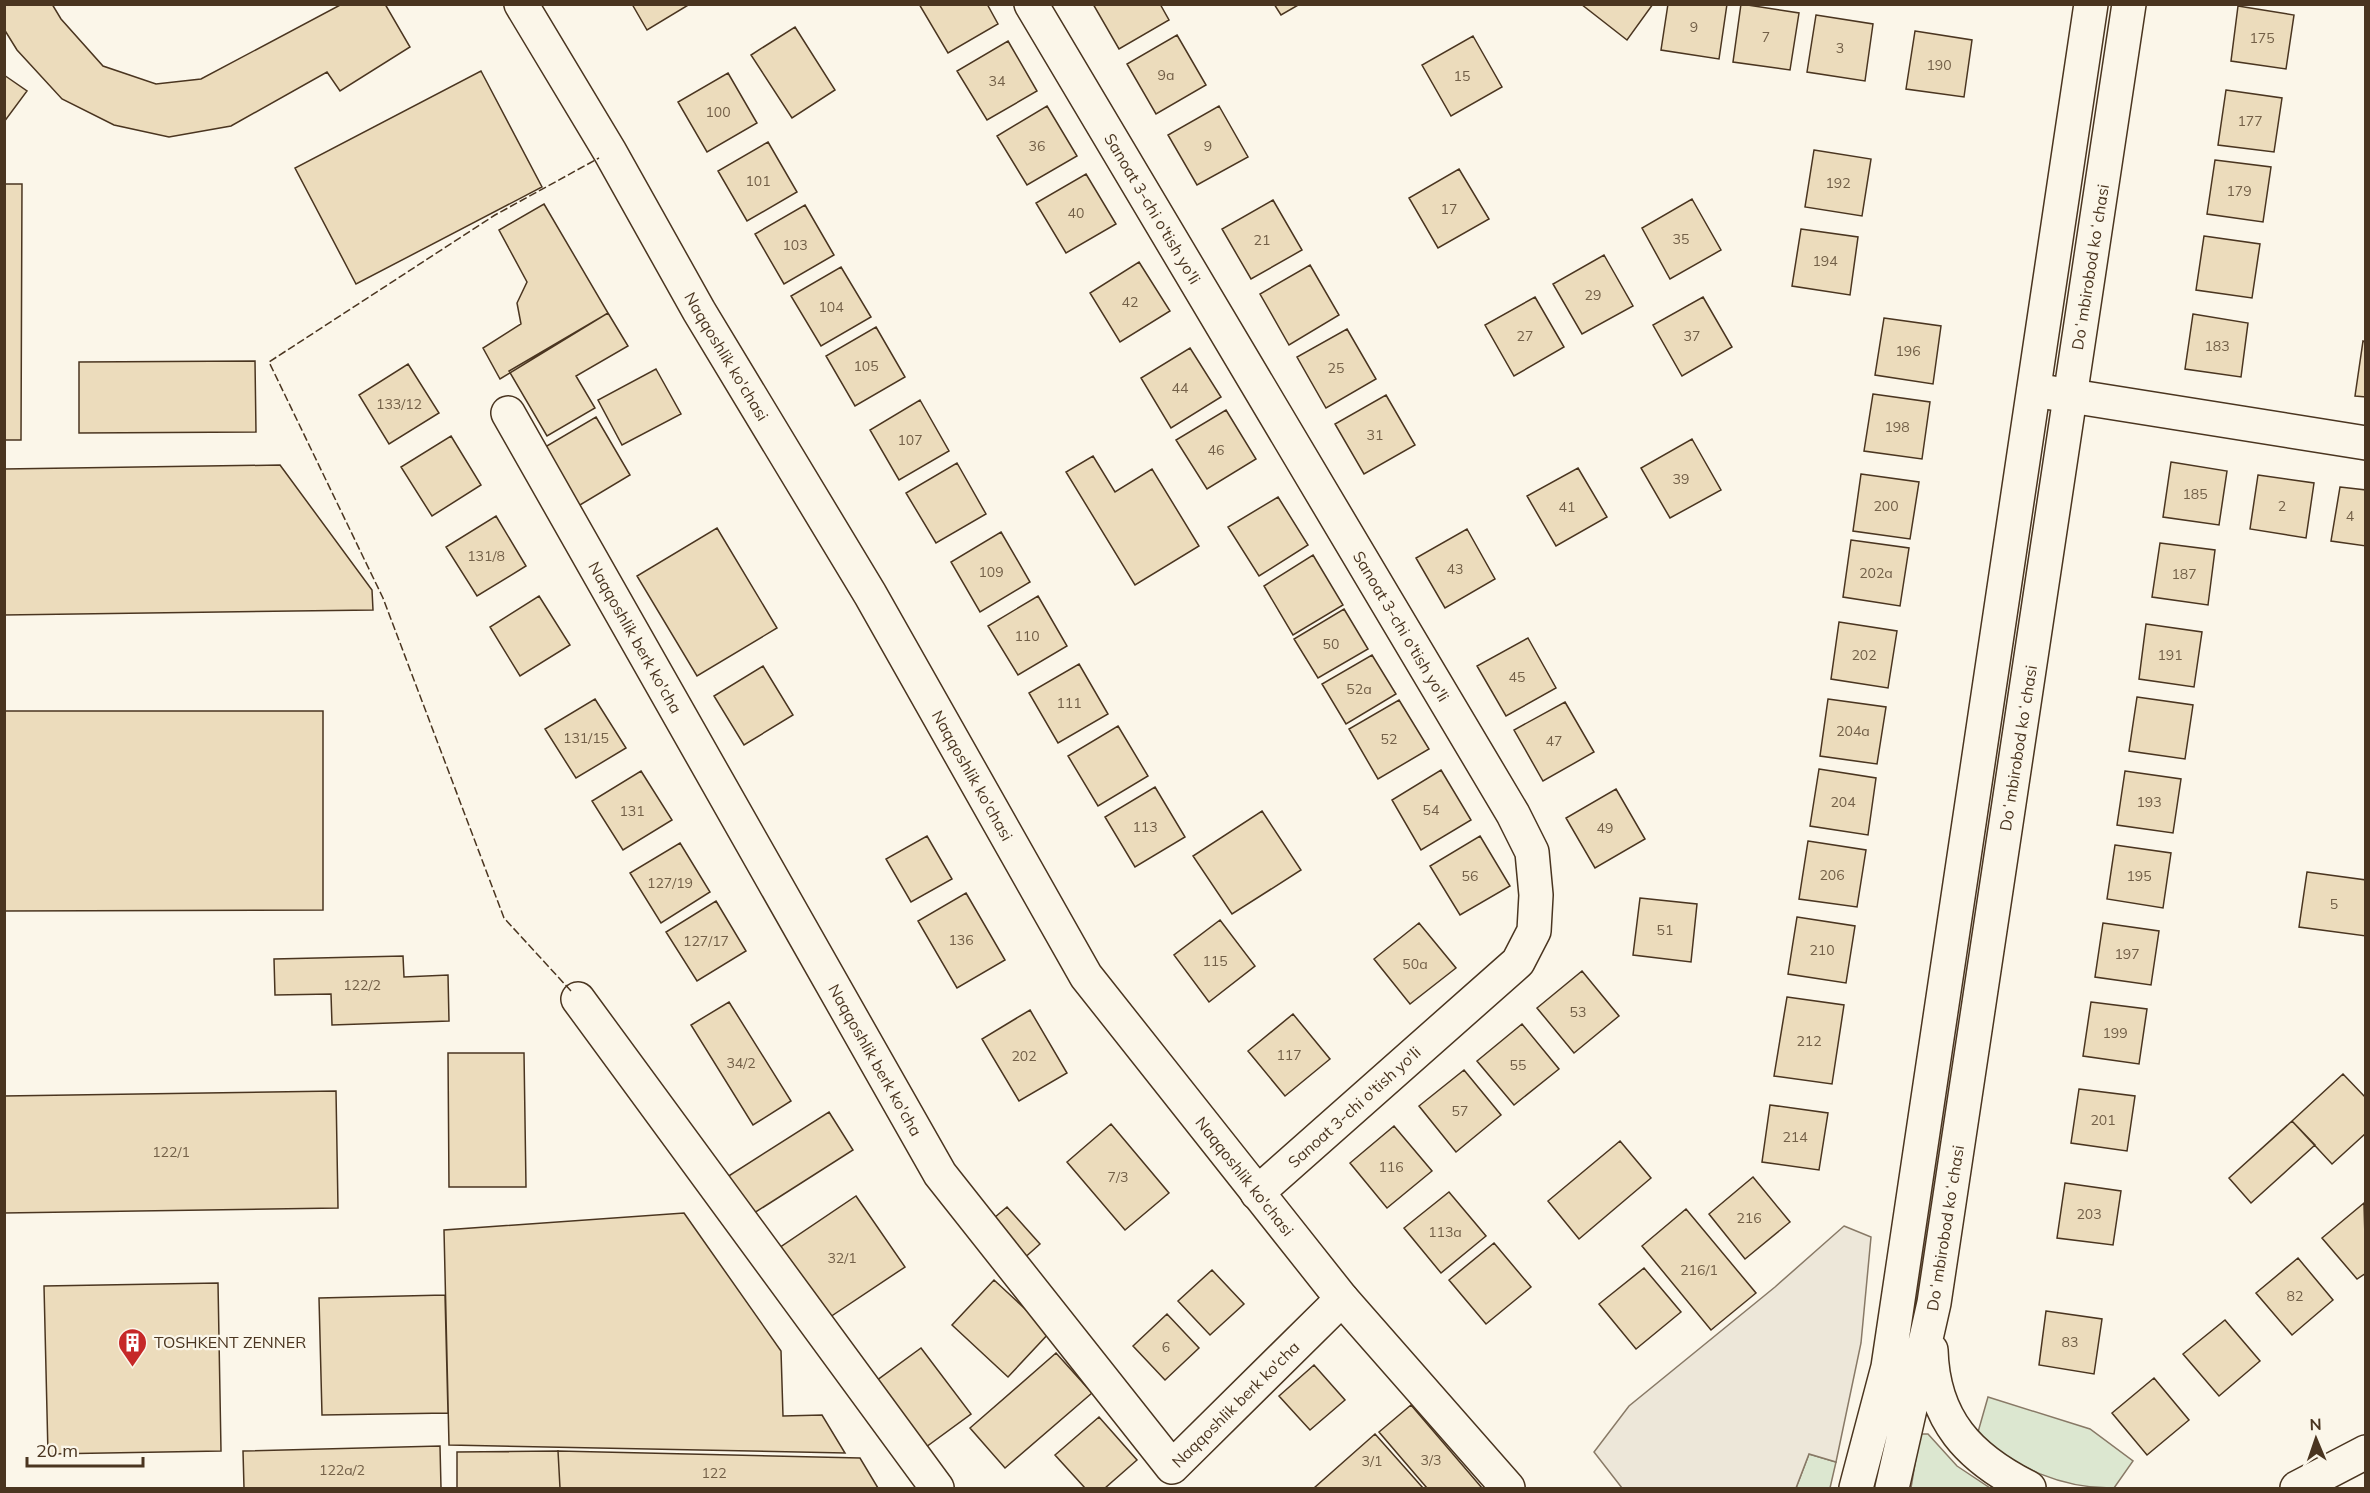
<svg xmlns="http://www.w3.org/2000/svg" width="2370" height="1493" font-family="Mulish,sans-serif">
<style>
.green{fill:#dce7d0;stroke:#887966;stroke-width:1.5}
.parking{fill:#ede7d9;stroke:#887966;stroke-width:1.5}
.building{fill:#ecdcbc;stroke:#4a3520;stroke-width:1.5}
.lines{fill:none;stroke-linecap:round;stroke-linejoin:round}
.minor-casing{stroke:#4a3520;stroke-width:36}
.major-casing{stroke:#4a3520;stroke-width:36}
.minor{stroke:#fbf6e9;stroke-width:33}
.major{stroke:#fbf6e9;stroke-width:33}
.fence{stroke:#4a3520;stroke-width:1.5;stroke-dasharray:8 3;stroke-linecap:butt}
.labels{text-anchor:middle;stroke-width:4.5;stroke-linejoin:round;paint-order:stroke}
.number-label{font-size:14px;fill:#725f47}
.street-label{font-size:16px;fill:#4a3520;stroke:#fbf6e9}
.poi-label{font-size:16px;fill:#4a3520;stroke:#fbf6e9;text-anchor:start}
</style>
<rect width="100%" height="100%" fill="#fbf6e9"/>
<path class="green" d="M1988 1397 2090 1429 2133 1461 2114 1488C2065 1489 2011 1468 1978 1432Z
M1920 1434H1928L1957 1466 1990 1488H1911Z
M1809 1454 1836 1462 1830 1488H1796Z"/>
<path class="parking" d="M1844 1226 1871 1237 1861 1343 1836 1462 1809 1454 1796 1488H1622L1594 1452 1629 1406 1775 1287Z"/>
<path class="building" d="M4 4H52L61 19 103 66 156 84 201 79 342 4H385L410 47 340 91 327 72 231 126 169 137 114 125 62 99 17 50 4 29Z
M632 4H690L647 30Z
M919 4H987L998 24 948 53Z
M1093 4H1160L1169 20 1119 49Z
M1274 4H1300L1281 15Z
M1581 4H1653L1627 40Z
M1668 4H1727L1719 59 1661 50Z
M1741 4 1799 13 1790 70 1733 62Z
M2238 6 2294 15 2286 69 2231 61Z
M1816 15 1873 24 1865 81 1807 72Z
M795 27 835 90 792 118 751 55Z
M1915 31 1972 40 1964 97 1906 89Z
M1177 35 1206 85 1156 114 1127 64Z
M1473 36 1502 87 1451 116 1422 65Z
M1008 41 1037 91 987 120 957 71Z
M481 71 542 187 356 284 295 168Z
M728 73 757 123 707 152 678 102Z
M4 75 27 91 4 122Z
M2226 90 2282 98 2274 152 2218 145Z
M1047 106 1077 156 1027 185 997 136Z
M1219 106 1248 157 1197 185 1168 135Z
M768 142 797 192 747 221 718 171Z
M1814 150 1871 159 1862 216 1805 207Z
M2215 160 2271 167 2263 222 2207 214Z
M1459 169 1489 219 1438 248 1409 198Z
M1086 174 1116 224 1066 253 1036 203Z
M4 184H22L21 440H4Z
M1692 199 1721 250 1670 279 1642 228Z
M1273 200 1302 250 1251 279 1222 229Z
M544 204 608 313 500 379 483 348 521 324 517 303 527 282 499 230Z
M805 205 834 255 784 284 755 234Z
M1801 229 1858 237 1850 295 1792 286Z
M2204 236 2260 244 2252 298 2196 290Z
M1604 255 1633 306 1582 334 1553 284Z
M1139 262 1170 311 1120 342 1090 293Z
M1310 265 1339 315 1289 345 1260 294Z
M841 267 871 317 821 346 791 296Z
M1535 297 1564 347 1514 376 1485 325Z
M1703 297 1732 347 1682 376 1653 325Z
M608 313 628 346 576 376 595 408 547 436 509 371Z
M2193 314 2248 323 2241 377 2185 369Z
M1884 318 1941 326 1933 384 1875 375Z
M876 327 905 377 855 406 826 356Z
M1347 329 1376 379 1326 408 1297 357Z
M2363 341 2366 342V397L2355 396Z
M1190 348 1221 397 1171 428 1141 378Z
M255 361 256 432 79 433V362Z
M408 364 439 413 389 444 359 395Z
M656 369 681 414 622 445 598 400Z
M1873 394 1930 402 1922 459 1864 451Z
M1386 395 1415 445 1364 474 1335 424Z
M920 400 949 451 899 480 870 430Z
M1226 410 1256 459 1207 489 1176 440Z
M596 417 630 475 575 508 540 450Z
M451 436 481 485 432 516 401 467Z
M1692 439 1721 490 1670 518 1641 468Z
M1093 456 1115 492 1152 469 1199 546 1135 585 1066 472Z
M2171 462 2227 471 2219 525 2163 517Z
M957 463 986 514 936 543 906 493Z
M280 465 372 590 373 610 4 615V469Z
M1578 468 1607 517 1556 546 1527 496Z
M1861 474 1919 482 1910 539 1853 531Z
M2258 475 2314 483 2306 538 2250 529Z
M2340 487 2366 490V546L2331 541Z
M1278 497 1308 545 1259 576 1228 527Z
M496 516 526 566 477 596 446 547Z
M717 528 777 628 697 676 637 576Z
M1467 529 1495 579 1445 608 1416 558Z
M1001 532 1030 582 980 612 951 562Z
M1851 540 1909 548 1900 606 1843 597Z
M2160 543 2215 550 2208 605 2152 597Z
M1313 555 1343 605 1293 635 1264 586Z
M539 596 570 645 520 676 490 627Z
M1038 596 1067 646 1018 675 988 626Z
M1344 609 1368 649 1318 678 1294 639Z
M1839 622 1897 631 1888 688 1831 679Z
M2146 624 2202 632 2194 687 2139 679Z
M1528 638 1556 688 1506 716 1477 666Z
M1372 655 1396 694 1346 724 1322 684Z
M1079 664 1108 714 1058 743 1029 693Z
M763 666 793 715 744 745 714 696Z
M2137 697 2193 705 2185 759 2129 751Z
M595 699 626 748 576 778 545 729Z
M1828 699 1886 707 1877 764 1820 756Z
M1399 700 1429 749 1378 779 1349 729Z
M1565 702 1594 752 1543 781 1514 730Z
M4 711H323V910L4 911Z
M1118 726 1148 776 1098 806 1068 756Z
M1819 769 1876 778 1868 835 1810 826Z
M1441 770 1471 820 1421 850 1392 800Z
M641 771 672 820 623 850 592 801Z
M2125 771 2181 779 2173 833 2117 825Z
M1155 787 1185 837 1135 867 1105 817Z
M1616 789 1645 839 1595 868 1566 818Z
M1262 811 1301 870 1232 914 1193 856Z
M927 836 952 879 911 902 886 859Z
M1480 836 1510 886 1460 915 1430 866Z
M1808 841 1866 850 1857 907 1799 899Z
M680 843 710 892 661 923 630 873Z
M2115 845 2171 853 2163 908 2107 899Z
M2307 872 2366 880V936L2299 927Z
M966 893 1005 960 957 988 918 921Z
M1640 898 1697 904 1691 962 1633 955Z
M716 901 746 951 697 981 666 932Z
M1797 917 1855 926 1846 983 1788 974Z
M1220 920 1255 966 1209 1002 1174 955Z
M1419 923 1456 968 1410 1004 1374 959Z
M2103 923 2159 931 2151 985 2095 977Z
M403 956 404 977 448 975 449 1021 332 1025 331 994 275 995 274 959Z
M1582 971 1619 1016 1574 1053 1537 1008Z
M1787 997 1844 1005 1832 1084 1774 1076Z
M729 1002 791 1101 753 1125 691 1025Z
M2091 1002 2147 1009 2139 1064 2083 1056Z
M1030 1010 1067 1073 1019 1101 982 1039Z
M1293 1014 1330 1059 1285 1096 1248 1051Z
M1522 1024 1559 1069 1514 1105 1477 1061Z
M448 1053H524L526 1187H449Z
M1464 1070 1501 1115 1456 1152 1419 1106Z
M2343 1074 2366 1098V1133L2332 1164 2292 1121Z
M2079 1089 2135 1096 2127 1151 2071 1143Z
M336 1091 338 1208 4 1213V1096Z
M1770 1105 1828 1113 1819 1170 1762 1162Z
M829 1112 853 1150 751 1215 727 1177Z
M2292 1121 2315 1145 2251 1203 2229 1178Z
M1111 1124 1169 1193 1125 1230 1067 1162Z
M1394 1126 1432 1171 1387 1208 1350 1163Z
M1620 1141 1651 1178 1579 1239 1548 1201Z
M1753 1177 1790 1222 1745 1259 1709 1214Z
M2065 1183 2121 1191 2113 1245 2057 1238Z
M1449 1192 1486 1236 1441 1273 1404 1228Z
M856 1196 905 1267 827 1319 779 1248Z
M2364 1203 2366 1273 2357 1279 2322 1238Z
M1007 1207 1040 1244 1021 1261 988 1223Z
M1686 1209 1756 1293 1711 1330 1642 1246Z
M684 1213 781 1351 783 1416 822 1415 845 1453 449 1445 444 1230Z
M1494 1243 1531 1287 1486 1324 1449 1280Z
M2298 1258 2333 1300 2292 1335 2256 1293Z
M1644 1268 1681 1312 1636 1349 1599 1304Z
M1212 1270 1244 1304 1210 1335 1178 1301Z
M994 1280 1050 1332 1008 1377 952 1325Z
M218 1283 221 1451 48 1454 44 1286Z
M445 1295 448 1413 322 1415 319 1298Z
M2046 1311 2102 1319 2094 1374 2039 1365Z
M1167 1314 1199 1348 1165 1380 1133 1346Z
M2225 1320 2260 1361 2219 1396 2183 1354Z
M921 1348 971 1414 926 1447 876 1381Z
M1056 1353 1092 1393 1005 1468 970 1428Z
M1314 1365 1345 1400 1310 1430 1279 1396Z
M2154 1378 2189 1420 2147 1455 2112 1413Z
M1411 1405 1482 1488H1427L1379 1432Z
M1099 1417 1137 1460 1105 1488H1085L1055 1455Z
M1375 1434 1423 1488H1314Z
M440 1446 441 1488H244L243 1451Z
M558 1451 860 1458 878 1488H560Z
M558 1451 560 1488H457V1452Z"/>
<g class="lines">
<defs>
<g id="minor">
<path id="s1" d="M521 4 610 152 699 311 870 594 1086 976 1342 1299 1508 1488"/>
<path id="s2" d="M1031 4 1513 814 1532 852 1536 895 1534 931 1518 962 1257 1193"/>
<path d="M2034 390 2366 443"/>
<path id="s3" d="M508 413 940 1174 1172 1467 1342 1299"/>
<path d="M578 999 937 1488"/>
</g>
<path id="major" d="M1931 1350C1933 1420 1969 1458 2029 1488
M1856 1488 1888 1367 2091 4
M1892 1488 1934 1303 2129 4
M2297 1488 2366 1452"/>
</defs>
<use href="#minor" class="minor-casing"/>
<use href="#major" class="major-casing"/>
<use href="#minor" class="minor"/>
<use href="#major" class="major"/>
<path class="fence" d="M571 991 504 918 383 598 269 362 495 215 599 158"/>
</g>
<defs>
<symbol id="building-pin" viewBox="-11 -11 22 30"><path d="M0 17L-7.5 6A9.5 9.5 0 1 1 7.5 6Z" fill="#c62828" stroke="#fbf6e9"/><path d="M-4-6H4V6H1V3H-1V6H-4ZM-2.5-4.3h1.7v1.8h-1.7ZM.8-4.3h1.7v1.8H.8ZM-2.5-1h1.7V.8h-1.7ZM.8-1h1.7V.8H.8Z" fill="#fff"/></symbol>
</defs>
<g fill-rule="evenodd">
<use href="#building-pin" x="116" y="1326" width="33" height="45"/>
</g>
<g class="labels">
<g class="number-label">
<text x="1694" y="32">9</text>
<text x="1766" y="42">7</text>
<text x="2262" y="43">175</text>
<text x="1840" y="53">3</text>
<text x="1939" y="70">190</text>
<text x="1166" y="80">9а</text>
<text x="1462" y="81">15</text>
<text x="997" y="86">34</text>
<text x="718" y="117">100</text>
<text x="2250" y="126">177</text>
<text x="1037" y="151">36</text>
<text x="1208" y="151">9</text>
<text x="758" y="186">101</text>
<text x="1838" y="188">192</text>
<text x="2239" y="196">179</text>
<text x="1449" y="214">17</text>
<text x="1076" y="218">40</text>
<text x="1681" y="244">35</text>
<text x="1262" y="245">21</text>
<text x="795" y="250">103</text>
<text x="1825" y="266">194</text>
<text x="1593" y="300">29</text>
<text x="1130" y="307">42</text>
<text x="831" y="312">104</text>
<text x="1525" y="341">27</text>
<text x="1692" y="341">37</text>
<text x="2217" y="351">183</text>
<text x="1908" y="356">196</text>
<text x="866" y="371">105</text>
<text x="1336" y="373">25</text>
<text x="1180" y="393">44</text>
<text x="399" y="409">133/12</text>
<text x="1897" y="432">198</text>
<text x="1375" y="440">31</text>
<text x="910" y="445">107</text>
<text x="1216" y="455">46</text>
<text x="1681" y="484">39</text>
<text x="2195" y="499">185</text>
<text x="1886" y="511">200</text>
<text x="2282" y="511">2</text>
<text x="1567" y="512">41</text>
<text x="2350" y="521">4</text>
<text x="486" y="561">131/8</text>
<text x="1455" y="574">43</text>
<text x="991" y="577">109</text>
<text x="1876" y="578">202а</text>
<text x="2184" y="579">187</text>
<text x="1027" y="641">110</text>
<text x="1331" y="649">50</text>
<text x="1864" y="660">202</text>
<text x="2170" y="660">191</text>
<text x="1517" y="682">45</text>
<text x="1359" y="694">52а</text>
<text x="1069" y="708">111</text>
<text x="1853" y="736">204а</text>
<text x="586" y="743">131/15</text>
<text x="1389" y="744">52</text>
<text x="1554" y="746">47</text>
<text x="1843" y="807">204</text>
<text x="2149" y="807">193</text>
<text x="1431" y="815">54</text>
<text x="632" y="816">131</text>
<text x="1145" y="832">113</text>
<text x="1605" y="833">49</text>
<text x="1832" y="880">206</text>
<text x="1470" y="881">56</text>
<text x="2139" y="881">195</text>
<text x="670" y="888">127/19</text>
<text x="2334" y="909">5</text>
<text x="1665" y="935">51</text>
<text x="961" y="945">136</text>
<text x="706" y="946">127/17</text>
<text x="1822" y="955">210</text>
<text x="2127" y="959">197</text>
<text x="1215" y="966">115</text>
<text x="1415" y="969">50а</text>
<text x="362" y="990">122/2</text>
<text x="1578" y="1017">53</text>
<text x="2115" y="1038">199</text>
<text x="1809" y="1046">212</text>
<text x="1289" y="1060">117</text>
<text x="1024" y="1061">202</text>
<text x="741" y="1068">34/2</text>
<text x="1518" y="1070">55</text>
<text x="1460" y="1116">57</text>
<text x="2103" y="1125">201</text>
<text x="1795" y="1142">214</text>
<text x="171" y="1157">122/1</text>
<text x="1391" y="1172">116</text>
<text x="1118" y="1182">7/3</text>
<text x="2089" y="1219">203</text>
<text x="1749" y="1223">216</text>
<text x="1445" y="1237">113а</text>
<text x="842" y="1263">32/1</text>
<text x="1699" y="1275">216/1</text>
<text x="2295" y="1301">82</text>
<text x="2070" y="1347">83</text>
<text x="1166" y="1352">6</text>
<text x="1431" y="1465">3/3</text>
<text x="1372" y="1466">3/1</text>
<text x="342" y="1475">122a/2</text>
<text x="714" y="1478">122</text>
</g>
<g class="street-label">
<text dy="6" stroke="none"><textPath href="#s2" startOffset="238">Sanoat 3-chi o'tish yo'li</textPath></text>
<text transform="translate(2090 267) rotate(-81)" y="6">Doʻmbirobod koʻchasi</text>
<text dy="6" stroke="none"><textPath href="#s1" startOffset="408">Naqqoshlik ko'chasi</textPath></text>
<text dy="6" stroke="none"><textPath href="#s2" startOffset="724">Sanoat 3-chi o'tish yo'li</textPath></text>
<text dy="6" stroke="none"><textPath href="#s3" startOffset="258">Naqqoshlik berk ko'cha</textPath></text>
<text transform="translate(2018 748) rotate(-81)" y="6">Doʻmbirobod koʻchasi</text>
<text dy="6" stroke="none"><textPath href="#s1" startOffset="894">Naqqoshlik ko'chasi</textPath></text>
<text dy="6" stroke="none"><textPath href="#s3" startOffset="744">Naqqoshlik berk ko'cha</textPath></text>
<text transform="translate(1354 1107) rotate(-42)" y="6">Sanoat 3-chi o'tish yo'li</text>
<text dy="6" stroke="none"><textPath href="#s1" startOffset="1380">Naqqoshlik ko'chasi</textPath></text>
<text transform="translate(1945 1228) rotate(-81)" y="6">Doʻmbirobod koʻchasi</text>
<text dy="6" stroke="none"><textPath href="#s3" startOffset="1338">Naqqoshlik berk ko'cha</textPath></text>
</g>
<g class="poi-label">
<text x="154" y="1348">TOSHKENT ZENNER</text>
</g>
</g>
<rect width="2370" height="1493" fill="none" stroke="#4a3520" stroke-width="12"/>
<g transform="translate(2316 1439) rotate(358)" stroke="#fbf6e9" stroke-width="4.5" paint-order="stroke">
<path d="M0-4.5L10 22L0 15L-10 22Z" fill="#4a3520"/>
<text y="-9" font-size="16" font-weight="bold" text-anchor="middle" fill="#4a3520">N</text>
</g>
<path d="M27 1457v9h116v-9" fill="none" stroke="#4a3520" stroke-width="3"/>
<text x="36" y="1457" font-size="18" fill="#4a3520" stroke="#fbf6e9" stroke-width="4.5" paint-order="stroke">20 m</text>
</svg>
